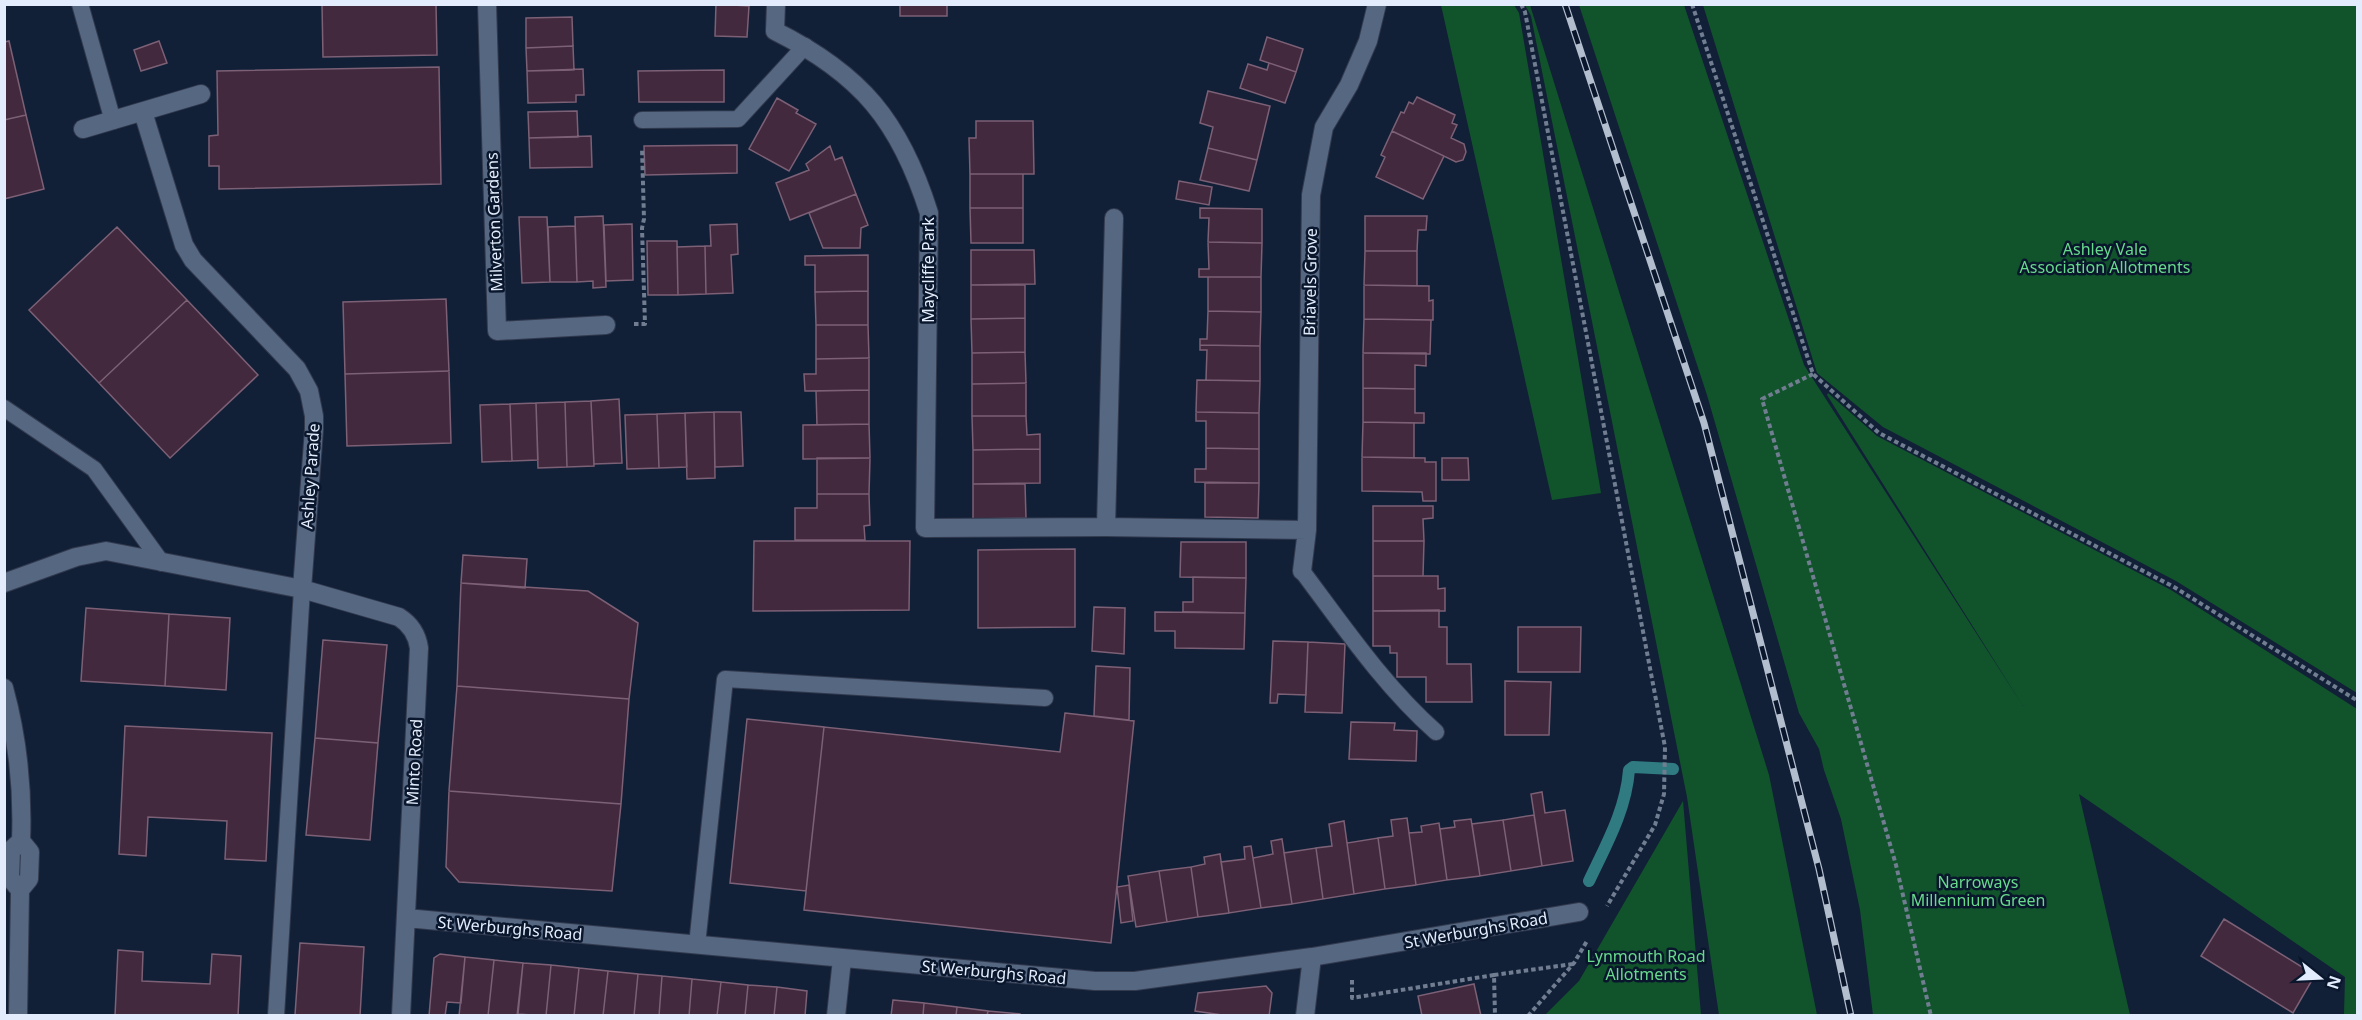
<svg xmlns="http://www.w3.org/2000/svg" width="2362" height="1020" font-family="'Noto Sans',sans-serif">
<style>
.green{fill:#11542c}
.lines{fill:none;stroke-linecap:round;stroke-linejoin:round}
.stream{stroke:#2f7b81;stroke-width:12}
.building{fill:#42293d;stroke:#7c6076;stroke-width:1.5}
.service-casing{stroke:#323a4e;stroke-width:18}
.minor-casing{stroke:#323a4e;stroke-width:20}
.path{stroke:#717d91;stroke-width:4;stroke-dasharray:4.5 3;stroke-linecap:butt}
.service{stroke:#566782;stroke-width:16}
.minor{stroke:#566782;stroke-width:18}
.rail-casing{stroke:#b2bdce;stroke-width:7}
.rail{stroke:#09162c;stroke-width:4.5;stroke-dasharray:14;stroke-linecap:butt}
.labels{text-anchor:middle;stroke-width:5;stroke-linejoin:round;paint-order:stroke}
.street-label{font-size:16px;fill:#e2ecfc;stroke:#09162c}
.park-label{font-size:16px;fill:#67da8c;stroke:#09162c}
</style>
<rect width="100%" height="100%" fill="#122037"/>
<path class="green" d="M1441 5H1514L1519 13 1601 493 1552 500Z
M1525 5H1530L1769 775 1817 1015H1719L1687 797 1531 16Z
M1579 5H1684L1804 365 2023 706 1827 395 1828 393 1877 436 2171 590 2357 709V1015H2344L2345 977 2079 794 2130 1015H1873L1860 910 1841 819 1824 770 1819 749 1799 713 1707 395Z
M1703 5H2357V693L2176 581 1883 427 1817 373Z
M1683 801 1701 1015H1545L1579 981Z"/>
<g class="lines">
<path class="stream" d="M1589 881C1606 845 1626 810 1629 770L1633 767 1673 769"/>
</g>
<path class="building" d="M322 4H436L437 55 323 57Z
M716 4 749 6 747 37 715 36Z
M900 4H947V16H900Z
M572 17 573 46 526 48V18Z
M1267 37 1303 49 1296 72 1260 60Z
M9 41 26 115 4 120V42Z
M159 41 167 63 141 71 134 50Z
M573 46 574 70 527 71 526 48Z
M1269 63 1296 72 1285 103 1240 88 1248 64 1267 70Z
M439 67 441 184 219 189V166H209V136L218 135 217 71Z
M583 69 584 95H576V102L528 103 527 71Z
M724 70V102H639L638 71Z
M1208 91 1270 106 1257 160 1208 148 1213 127 1200 123Z
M1417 97 1455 115 1452 123 1457 125 1451 138 1464 144 1466 152 1463 160 1456 162 1392 131 1401 112 1404 113 1409 102 1413 104Z
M777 98 798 110 796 113 816 124 789 171 749 149Z
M577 111 578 137 529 138 528 112Z
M26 115 44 189 4 199V120Z
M976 121H1033L1034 174H970L969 138H976Z
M1392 131 1444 156 1423 199 1376 177 1385 157 1381 155Z
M591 136 592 167 530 168 529 138Z
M737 145V173L645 175 644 146Z
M830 146 835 160 842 157 856 194 790 220 776 183 809 170 806 164Z
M1208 148 1257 160 1249 191 1200 180Z
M970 174H1023V208H970Z
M1179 181 1212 187 1209 205 1176 199Z
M856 194 868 225 861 228 860 248H823L809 213Z
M970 208H1023V243H971Z
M1200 208 1262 209V243L1208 242 1209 218H1200Z
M603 216 606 287 593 288V281L577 282 575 217Z
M1365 216H1427L1426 230H1418L1417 251H1365Z
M519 217H547L550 282 522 283Z
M632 224 633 280 606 281 604 225Z
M737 224 738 254 731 255 733 293 706 294 705 246H711L710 225Z
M575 226 577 282H550L548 227Z
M117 227 187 300 99 383 29 310Z
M647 241H677L678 295H648Z
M1208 242 1262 243 1261 277H1199V269H1209Z
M705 246 706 294 678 295 677 247Z
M971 250H1034L1035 284 971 285Z
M1365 251H1417V286L1364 285Z
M868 255V291L815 292V265H805V256Z
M1208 277H1261V312L1208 311Z
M971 285H1025V318L971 319Z
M1364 285 1429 286V301L1433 300V320L1364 319Z
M868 291V325H816L815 292Z
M446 299 449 371 345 374 343 302Z
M187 300 258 375 170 458 99 383Z
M1208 311 1261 312 1260 346 1200 345V339H1207Z
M1025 318V352L972 353 971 319Z
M1364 319 1431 320 1430 354 1363 353Z
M816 325H868L869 358 816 359Z
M1200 345 1260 346V381L1206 380 1207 350H1200Z
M1025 352 1026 383 972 384V353Z
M1363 353H1426V366L1415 365V389L1363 388Z
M869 358V390L805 391 804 374H816V359Z
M449 371 451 443 347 446 345 374Z
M1197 380 1260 381 1259 413 1196 412Z
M1026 383V416H972V384Z
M1363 388 1415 389V413H1424V423L1363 422Z
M869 390V424L817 425 816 391Z
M619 399 622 463 594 464 591 401Z
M591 401 594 466 567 467 565 402Z
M565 402 567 467 538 468 536 403Z
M536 403 538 460 512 461 510 404Z
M510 404 512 461 482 462 480 405Z
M714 412H741L743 466 715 467Z
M714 412 715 478 687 479 685 413Z
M1196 412 1259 413V449L1206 448V421H1196Z
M685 413 687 467 659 468 657 414Z
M657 414 659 468 627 469 625 415Z
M972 416H1026L1027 435 1040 434V449L973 450Z
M1363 422 1414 423V458L1362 457Z
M869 424 870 458 803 459V425Z
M1206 448 1259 449V483L1195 482V469H1206Z
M1040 449V483L973 484V450Z
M1362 457 1425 458V462H1436V501H1423L1422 492 1362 491Z
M817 458H870L869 494H817Z
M1442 458H1468L1469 480H1442Z
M1205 483H1259L1258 518 1205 517Z
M973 484H1025L1026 518 973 519Z
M817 494H869L870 525 864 526 865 540H795V508H817Z
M1373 506H1433V518L1423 519 1424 541H1373Z
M754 541H910L909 610 753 611Z
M1373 541H1424L1423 576H1373Z
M1181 542H1246V578L1180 577Z
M1075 549V627L978 628V550Z
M463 555 527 559 525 588 461 583Z
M1373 576H1438V589L1445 588V611H1373Z
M1193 577 1246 578 1245 613 1183 612V602H1193Z
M461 583 588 591 638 623 629 699 457 686Z
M1094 607 1125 608 1124 654 1092 651Z
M86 608 169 614 165 686 81 681Z
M1439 610V627H1447V664H1471L1472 702H1426V677H1397V653H1390V646H1373V611Z
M1155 612 1245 613 1244 649 1175 648V631H1155Z
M169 614 230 618 226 690 165 686Z
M1518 627H1581L1580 672H1518Z
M323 640 387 645 378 743 315 738Z
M1273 641 1308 642 1306 695 1278 694 1277 703H1270Z
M1308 642 1345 644 1342 713 1305 712Z
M1096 666 1130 668 1129 720 1094 716Z
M1505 681 1551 682 1549 735H1505Z
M457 686 629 699 621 804 449 791Z
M1065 713 1134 721 1111 943 804 910 824 727 1060 752Z
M747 719 824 727 806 891 730 883Z
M1351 722 1395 723 1394 730 1417 731 1416 761 1349 759Z
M125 726 272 733 266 861 225 859 227 821 148 817 146 856 119 854Z
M315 738 378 743 370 840 306 835Z
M449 791 621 804 612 891 459 882 446 867Z
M1542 792 1545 813 1565 810 1573 861 1542 866 1531 794Z
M1534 815 1542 866 1511 871 1503 820Z
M1407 818 1416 885 1385 889 1378 838 1393 836 1391 820Z
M1471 819 1480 876 1447 880 1440 829 1455 827 1454 821Z
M1503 820 1511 871 1480 876 1472 824Z
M1344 821 1354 894 1323 899 1316 848 1332 846 1329 824Z
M1439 823 1447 880 1416 885 1409 833 1422 832 1421 826Z
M1378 838 1385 889 1354 894 1347 843Z
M1282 839 1292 904 1261 908 1253 858 1273 854 1271 841Z
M1251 846 1261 908 1229 913 1221 862 1245 859 1244 847Z
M1316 848 1323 899 1292 904 1284 853Z
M1220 854 1229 913 1198 917 1191 867 1205 864 1204 857Z
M1191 867 1198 917 1167 922 1159 871Z
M1159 871 1167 922 1136 927 1128 876Z
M1129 885 1133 921 1121 923 1117 887Z
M2224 919 2315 975 2293 1013 2201 956Z
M300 943 364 947 360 1016 295 1015Z
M118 950 143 952 142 981 210 984 212 954 241 956 238 1016H115Z
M440 954 465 957 461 1003 447 1002 445 1016H429L434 958Z
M465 957 494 960 488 1016H459Z
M494 960 523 963 517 1016H488Z
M523 963 551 965 546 1016 518 1014Z
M551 965 579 968 574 1016H546Z
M579 968 608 971 603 1016H574Z
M608 971 638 974 634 1016H603Z
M638 974 662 976 659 1016H634Z
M662 976 692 979 689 1016H659Z
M692 979 721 982 717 1016H689Z
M721 982 748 985 745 1016H717Z
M1474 984 1481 1016H1422L1418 996Z
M748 985 777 987 774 1016H745Z
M1266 986 1272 993 1269 1016H1229L1195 1011 1198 993Z
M777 987 807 991 805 1016H774Z
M893 1000 924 1003 923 1016H891Z
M924 1003 957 1007 956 1016H923Z
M957 1007 988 1011 987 1016H956Z
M988 1011 1020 1014V1016H987Z"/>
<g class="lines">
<defs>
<path id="service" d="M80 4 113 121
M642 120 738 119 805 46
M4 408 94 469 162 563
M1302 571C1344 627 1384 686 1436 732
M697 945 725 679 1045 698
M276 1016 302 589"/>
<path id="minor" d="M487 4 497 331 606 325
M776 4 775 31C861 74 900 121 929 213L925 528 1106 527 1307 530
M143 112 184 245 193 260 297 369 309 391 314 416V429L302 589
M83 129 201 94
M1106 527 1114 218
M1302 571 1307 530 1311 195 1324 127 1349 85 1368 41 1377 4
M4 583 76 557 106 551 302 589 399 617C410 624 417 634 419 648L401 1016
M4 688C18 739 23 790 21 841L30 852 29 879 20 890 18 1016
M20 890 10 878 11 850 21 841
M406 918 1095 981H1135L1312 957 1579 912
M836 1016 842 959
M1305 1016 1312 957"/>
</defs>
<use href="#service" class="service-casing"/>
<use href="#minor" class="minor-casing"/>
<path class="path" d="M1521 4 1525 12 1665 747 1664 794 1655 825 1607 906
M1692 4 1813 374 1879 433 2174 587 2358 701
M634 324H645L642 228 644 219 642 148
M1813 374 1762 399 1896 865 1931 1016
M1494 975 1573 964
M1352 980V998L1494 975 1495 1016
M1528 1016 1574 963 1587 941"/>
<use href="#service" class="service"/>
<use href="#minor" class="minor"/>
<defs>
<path id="rail" d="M1565 4 1704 423 1819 869 1851 1016"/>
</defs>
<use href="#rail" class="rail-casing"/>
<use href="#rail" class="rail"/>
</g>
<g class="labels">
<g class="street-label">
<text transform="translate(494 222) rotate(-92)" y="6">Milverton Gardens</text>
<text transform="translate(928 270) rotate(-90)" y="6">Maycliffe Park</text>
<text transform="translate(1310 282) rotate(-89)" y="6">Briavels Grove</text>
<text transform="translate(310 476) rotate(-86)" y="6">Ashley Parade</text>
<text transform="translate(414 762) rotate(-87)" y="6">Minto Road</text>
<text transform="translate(510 928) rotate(5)" y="6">St Werburghs Road</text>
<text transform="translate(1476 930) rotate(-10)" y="6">St Werburghs Road</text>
<text transform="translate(994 972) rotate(5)" y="6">St Werburghs Road</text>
</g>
<g class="park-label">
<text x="2105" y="255">Ashley Vale<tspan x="2105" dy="18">Association Allotments</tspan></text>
<text x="1978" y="888">Narroways<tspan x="1978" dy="18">Millennium Green</tspan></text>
<text x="1646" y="962">Lynmouth Road<tspan x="1646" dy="18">Allotments</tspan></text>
</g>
</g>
<rect width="2362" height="1020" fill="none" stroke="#e2ecfc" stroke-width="12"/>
<g transform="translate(2320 978) rotate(108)" stroke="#09162c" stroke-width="4.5" paint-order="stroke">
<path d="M0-4.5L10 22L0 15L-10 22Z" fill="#e2ecfc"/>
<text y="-9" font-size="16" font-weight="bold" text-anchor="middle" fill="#e2ecfc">N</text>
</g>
</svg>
